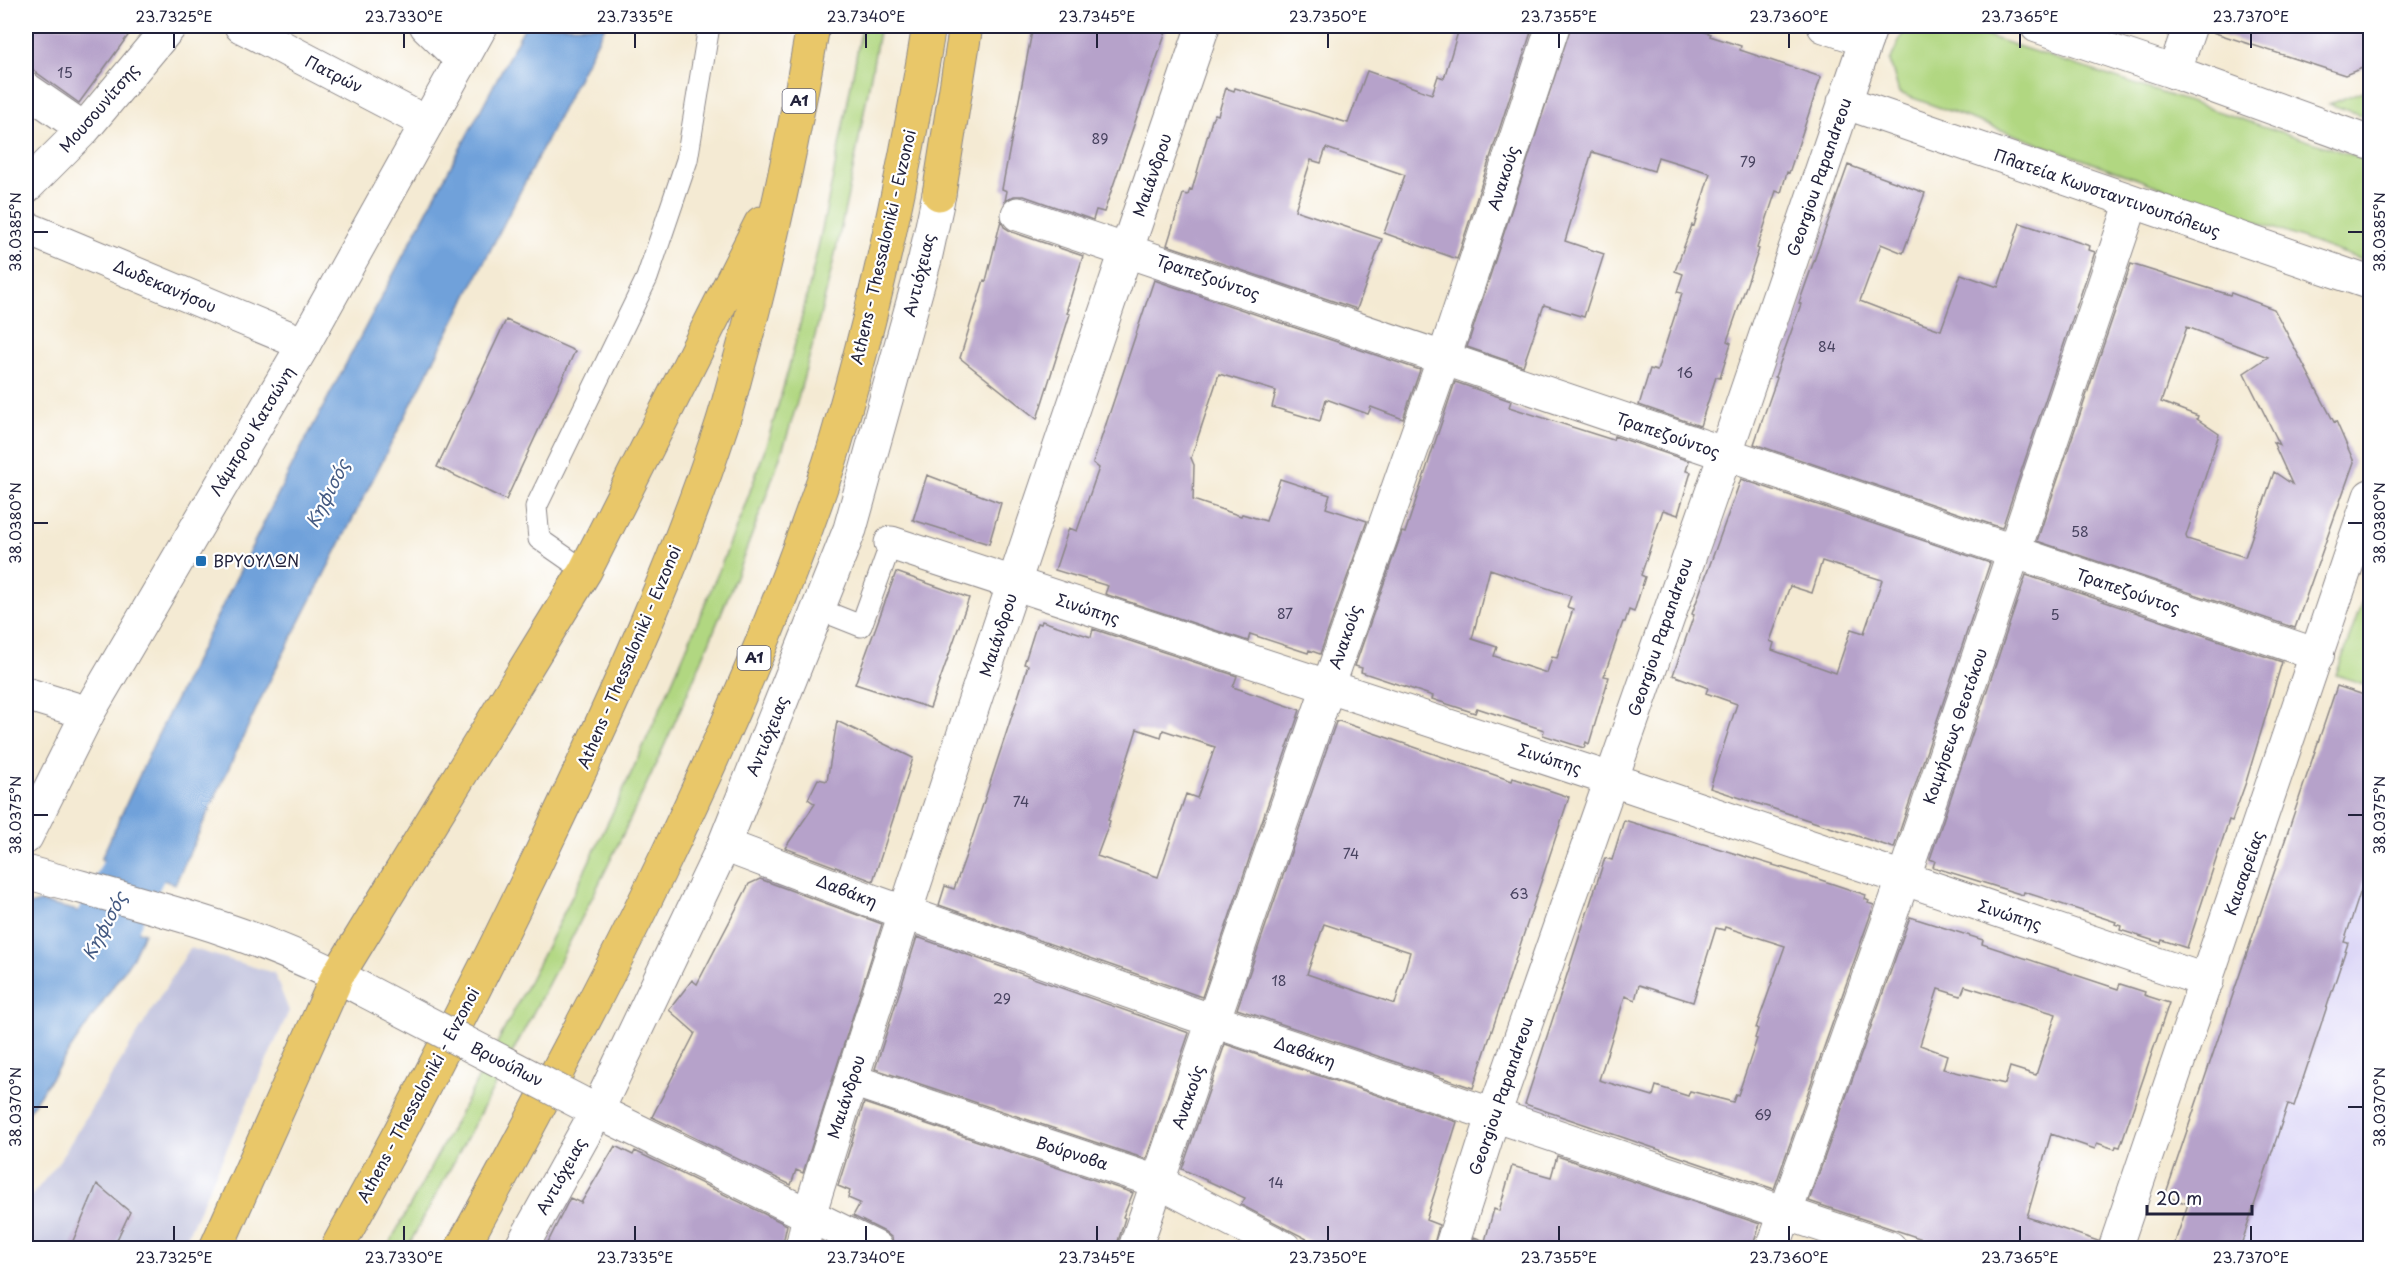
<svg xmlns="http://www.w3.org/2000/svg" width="2396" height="1274" font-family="'Playpen Sans',sans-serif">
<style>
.built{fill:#dbd6f7}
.industrial{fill:#c1c2dd}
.green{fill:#b1d781;stroke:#6a7c5e;stroke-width:1.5}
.water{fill:#6fa1da;stroke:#48628a;stroke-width:1.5}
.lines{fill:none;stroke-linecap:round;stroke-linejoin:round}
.river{stroke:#6fa1da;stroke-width:63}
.building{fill:#b6a2ca;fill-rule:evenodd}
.service-casing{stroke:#8b8687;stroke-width:23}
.pedestrian-casing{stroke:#8b8687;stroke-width:34}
.minor-casing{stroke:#8b8687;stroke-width:35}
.tertiary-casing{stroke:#8b8687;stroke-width:35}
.motorway-casing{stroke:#8b8687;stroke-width:35}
.service{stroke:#fff;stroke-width:21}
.pedestrian{stroke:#fff;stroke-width:32}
.minor{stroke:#fff;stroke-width:33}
.tertiary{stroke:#fff;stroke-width:33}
.motorway{stroke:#e9c769;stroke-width:33}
.tertiary-bridge-casing{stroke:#8b8687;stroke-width:35;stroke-linecap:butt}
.tertiary-bridge{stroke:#fff;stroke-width:33}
.ticks{fill:none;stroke:#22223b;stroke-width:2}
.poi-dot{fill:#1f6fb2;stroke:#fff;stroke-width:2}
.labels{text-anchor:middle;stroke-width:4.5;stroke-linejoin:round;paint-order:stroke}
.number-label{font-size:14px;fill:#47425f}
.shield{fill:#fff;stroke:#646476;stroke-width:1.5}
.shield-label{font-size:15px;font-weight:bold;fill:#22223b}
.street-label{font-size:16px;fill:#22223b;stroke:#fff}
.poi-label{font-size:16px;fill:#22223b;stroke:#fff;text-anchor:start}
.water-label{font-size:18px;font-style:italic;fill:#455b83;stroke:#fff}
.neatline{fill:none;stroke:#22223b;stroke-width:2}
.ticks-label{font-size:15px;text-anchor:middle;fill:#22223b}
</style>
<rect width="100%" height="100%" fill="#fff"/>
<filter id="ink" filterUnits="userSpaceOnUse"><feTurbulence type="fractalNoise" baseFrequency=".0167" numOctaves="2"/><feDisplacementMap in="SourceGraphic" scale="12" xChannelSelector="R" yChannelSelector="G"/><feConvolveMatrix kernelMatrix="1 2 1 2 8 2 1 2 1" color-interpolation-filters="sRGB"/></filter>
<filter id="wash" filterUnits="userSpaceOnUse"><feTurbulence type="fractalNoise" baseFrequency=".008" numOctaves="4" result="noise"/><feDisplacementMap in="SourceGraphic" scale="24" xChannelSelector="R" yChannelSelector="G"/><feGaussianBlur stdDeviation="1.35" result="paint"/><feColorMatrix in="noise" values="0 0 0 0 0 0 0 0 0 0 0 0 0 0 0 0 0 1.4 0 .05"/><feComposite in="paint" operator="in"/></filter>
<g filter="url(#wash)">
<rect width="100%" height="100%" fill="#f4ead3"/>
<path class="built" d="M2337 686 2370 697V1248H2173L2188 1204 2165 1196Z"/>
<path class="industrial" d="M190 948 274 973 289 1011 182 1248H26V1203L58 1163Z"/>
<path class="green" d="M862 26H880C859 141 838 256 806 369 799 394 793 420 784 445 689 726 549 989 407 1248H387C494 1052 599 855 686 649 715 580 745 511 768 439 810 304 836 165 862 26Z
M1906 26H1956L2370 161V263L1899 93 1890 61Z
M2370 88V118L2329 104Z
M2370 580V686L2336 675Z"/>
<path class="water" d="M525 26H605L264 692 175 884 101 859 155 741 296 458Z
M40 902 74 910 144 933 133 957 26 1115V906Z"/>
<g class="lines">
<path class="river" d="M26 1051 87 962 173 793"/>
</g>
<g id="blocks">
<path class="building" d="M26 26H135L79 103 26 65Z
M1033 26H1168L1104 212 1096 210 1093 220 1024 196H1014L1005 201 1007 191 1002 189Z
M1465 26H1533L1457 259 1384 233 1405 175 1326 148 1321 163 1311 160 1295 210 1382 239 1357 309 1167 245 1183 194 1188 195 1190 189 1192 190 1212 120 1215 114 1218 115 1226 88 1234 91 1235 88 1348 123 1367 71 1432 94 1438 76 1444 78 1458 32 1463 33Z
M1571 26H1689L1711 34 1710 36 1741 46 1740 50 1821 77 1789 173 1787 172 1781 193 1776 191 1757 248 1759 249 1727 341 1731 343 1720 378 1716 377 1700 426 1639 405 1650 369 1657 371 1682 293 1677 292 1683 274 1675 271 1692 225 1694 226 1710 173 1658 157 1654 171 1592 152 1565 241 1604 254 1584 317 1544 305 1523 366 1467 347Z
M2210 26H2370V65L2345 75 2209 31Z
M1848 165 1925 193 1903 253 1881 244 1860 301 1891 313 1941 330 1961 274 1998 287 2020 223 2090 246 2089 250 2095 252 2002 528 1754 444 1777 378 1775 377 1801 304 1799 303Z
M1001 220 1004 227 1012 232 1083 256 1067 309H1069L1067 313 1070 314 1037 419 960 358 984 280 986 281Z
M2131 264 2230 295 2231 293 2274 309 2334 422 2336 421 2354 462 2295 628 2037 541ZM2187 327 2268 357 2244 373 2280 445 2273 442 2292 484 2274 472 2245 557 2187 539 2186 536 2219 434 2197 419 2198 416 2161 402Z
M1154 280 1420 370 1403 419 1371 407 1368 414 1326 399 1320 421 1272 407 1276 391 1219 374 1191 458 1194 465 1193 500 1241 516 1242 514 1266 521 1280 479 1330 495 1326 508 1367 521 1320 654 1309 650 1308 653 1250 634 1248 641 1105 594 1108 586 1055 570 1069 528 1077 531 1099 468 1093 463Z
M506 320 575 351 506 500 437 467Z
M1455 382 1511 401 1509 407 1613 440 1614 436 1689 461 1686 471 1691 472 1678 515 1663 510 1641 575 1645 577 1634 612 1629 610 1625 622H1623L1604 676 1609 677 1589 744 1586 742 1584 748 1543 735 1544 730 1477 708 1475 713 1432 699 1433 696 1361 672 1362 668 1355 666 1402 532 1405 533ZM1490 569 1571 596 1567 607 1573 609 1557 658 1552 657 1547 673 1494 656 1497 647 1472 639Z
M927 475 1001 503 989 544 913 520Z
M1741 479 1990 563 1894 848 1710 788 1737 704 1706 693 1708 688 1673 675 1694 615 1692 614ZM1822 561 1882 580 1864 633 1851 629 1836 673 1772 650 1774 643 1770 641 1790 586 1812 593Z
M896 572 969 598 930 708 855 684Z
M2026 575 2282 662 2246 782 2232 821 2229 820 2187 948 2162 940 2161 943 2120 930 2121 926 2115 924 2116 922 2024 892 2023 895 1933 867 1935 861 1930 859Z
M1042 621 1091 637 1093 629 1237 676 1233 687 1300 710 1202 997 939 905 945 886 954 889 971 841 1020 691 1028 665 1024 664 1037 623 1041 624ZM1137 729 1161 737 1163 730 1215 747 1197 798 1186 794 1158 877 1097 856 1110 821 1108 820Z
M2337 686 2370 697V863L2344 942 2348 943 2294 1106 2288 1104 2240 1248H2173L2188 1204 2165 1196Z
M837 721 913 758 873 881 785 848 815 804 808 799 818 779 827 781Z
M1339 721 1512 781 1513 778 1569 797 1473 1088 1237 1009 1336 722ZM1324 924 1410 952 1395 1004 1307 974Z
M1624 820 1803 874 1866 895 1865 899 1869 901 1868 903 1874 905 1774 1189 1525 1104 1605 858 1612 860ZM1725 927 1785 946 1756 1028 1758 1029 1755 1038 1757 1039 1738 1095 1736 1094 1733 1102 1690 1091 1688 1096 1656 1086 1653 1096 1599 1080 1625 996 1635 1000 1639 985 1693 1002 1716 928 1724 930Z
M760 879 882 924 803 1173 796 1170 791 1185 652 1117 695 1033 669 1010 692 980 697 984 749 884Z
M1910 917 1983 940 1982 944 2118 989 2120 984 2145 992 2144 995 2169 1003 2120 1147 2116 1146 2115 1149 2097 1143 2095 1149 2051 1134 2027 1217 2098 1241 2097 1248H1949L1809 1201ZM1965 986 2056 1014 2036 1075 2010 1067 2005 1084 1943 1069 1947 1055 1920 1045 1938 989 1961 996Z
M917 937 1189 1033 1146 1159 875 1069Z
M1225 1044 1457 1122 1426 1220 1439 1225 1433 1248H1324L1241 1205 1245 1198 1182 1169Z
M864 1103 1133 1193 1123 1217 1125 1218 1116 1248H894L892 1238 885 1232 853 1216 860 1203 848 1198 850 1191 838 1186Z
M615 1146 633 1155 635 1151 787 1225 782 1248H545L570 1198 581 1203Z
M1557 1156 1760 1224 1752 1248H1471L1474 1237 1485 1241 1494 1209 1499 1211 1512 1166 1551 1177Z
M97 1184 130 1212 113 1248H70Z"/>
</g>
</g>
<g filter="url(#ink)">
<use href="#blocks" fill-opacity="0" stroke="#8b8687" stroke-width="1.5"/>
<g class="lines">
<defs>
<path id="service" d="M585 571 539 539 536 507 647 278 687 160 709 26
M818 609 861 626 891 543"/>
<path id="pedestrian" d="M426 26 462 61
M2015 552 2318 655
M851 1080 1158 1182 1285 1248"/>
<path id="minor" d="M241 26 427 123
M2174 72 2190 26
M26 89 84 129
M1844 102 2370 283
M26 187 84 129 170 26
M1018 214 2015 552
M26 228 304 344
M891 543 1610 779 2207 981
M26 694 88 713
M724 845 875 902 1190 1013 1890 1248
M802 1248 809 1215
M1135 1248 1328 687 1444 358 1553 26
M1451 1248 1493 1117 1725 455 1866 40
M1773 1248 1903 880 2132 202"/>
<path id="tertiary" d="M1824 26 1866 40 1871 26
M2037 26 2174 72 2370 143
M26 837 88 713 304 344 481 26
M26 872C140 904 258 930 362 989
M583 1104 876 1248
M809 1215C933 816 1068 421 1203 26
M521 1248 597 1111 724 845 850 529 925 259 939 194
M2115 1248 2370 496"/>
<path id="motorway" d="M939 194 966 26
M216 1248 338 975 585 571 761 223
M337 1248C420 1098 499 944 572 788 626 672 679 554 719 433 728 407 734 381 741 356 771 247 794 137 813 26
M462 1248C600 997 737 737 829 464 837 439 844 413 851 388 884 269 909 147 929 26"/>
</defs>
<use href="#service" class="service-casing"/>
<use href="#pedestrian" class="pedestrian-casing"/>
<use href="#minor" class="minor-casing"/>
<use href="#tertiary" class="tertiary-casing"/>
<use href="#motorway" class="motorway-casing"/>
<use href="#service" class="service"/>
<use href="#pedestrian" class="pedestrian"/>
<use href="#minor" class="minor"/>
<use href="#tertiary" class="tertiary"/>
<use href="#motorway" class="motorway"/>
<defs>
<path id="tertiary-bridge" d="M366 991 583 1104"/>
</defs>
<use href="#tertiary-bridge" class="tertiary-bridge-casing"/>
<use href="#tertiary-bridge" class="tertiary-bridge"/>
</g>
</g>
<path class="ticks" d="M174 33V48M404 33V48M635 33V48M866 33V48M1097 33V48M1328 33V48M1559 33V48M1789 33V48M2020 33V48M2251 33V48M33 232H48M2348 232H2363M33 523H48M2348 523H2363M33 815H48M2348 815H2363M33 1107H48M2348 1107H2363M174 1226V1241M404 1226V1241M635 1226V1241M866 1226V1241M1097 1226V1241M1328 1226V1241M1559 1226V1241M1789 1226V1241M2020 1226V1241M2251 1226V1241"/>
<rect class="poi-dot" x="195" y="555" width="12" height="12" rx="3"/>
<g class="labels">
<g class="number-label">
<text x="65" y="78">15</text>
<text x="1100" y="144">89</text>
<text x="1748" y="167">79</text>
<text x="1827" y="352">84</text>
<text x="1685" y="378">16</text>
<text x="2080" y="537">58</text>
<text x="1285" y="619">87</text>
<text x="2055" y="620">5</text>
<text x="1021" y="807">74</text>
<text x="1351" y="859">74</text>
<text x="1519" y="899">63</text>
<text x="1279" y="986">18</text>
<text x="1002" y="1004">29</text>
<text x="1763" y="1120">69</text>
<text x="1276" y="1188">14</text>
</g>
<g class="shield">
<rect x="782.5" y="89" width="33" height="24" rx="4.5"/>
<rect x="737.5" y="646" width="33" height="24" rx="4.5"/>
</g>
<g class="shield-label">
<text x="799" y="106">Α1</text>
<text x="754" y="663">Α1</text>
</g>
<g class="street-label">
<text transform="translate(334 74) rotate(27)" y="6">Πατρών</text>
<text transform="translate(99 108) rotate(-49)" y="6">Μουσουνίτσης</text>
<text transform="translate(1152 175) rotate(-71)" y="6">Μαιάνδρου</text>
<text transform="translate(1819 177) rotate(-71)" y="6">Georgiou Papandreou</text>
<text transform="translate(1503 178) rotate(-72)" y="6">Ανακούς</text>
<text transform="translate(2107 193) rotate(19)" y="6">Πλατεία Κωνσταντινουπόλεως</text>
<text transform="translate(883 247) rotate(-77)" y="6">Athens - Thessaloniki - Evzonoi</text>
<text transform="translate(919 275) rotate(-76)" y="6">Αντιόχειας</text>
<text transform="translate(1208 277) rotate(19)" y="6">Τραπεζούντος</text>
<text transform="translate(165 286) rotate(23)" y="6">Δωδεκανήσου</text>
<text transform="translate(252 431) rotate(-59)" y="6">Λάμπρου Κατσώνη</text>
<text transform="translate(1668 435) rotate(19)" y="6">Τραπεζούντος</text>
<text transform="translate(2128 591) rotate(19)" y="6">Τραπεζούντος</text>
<text transform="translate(1088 609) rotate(18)" y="6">Σινώπης</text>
<text transform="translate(998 635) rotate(-72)" y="6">Μαιάνδρου</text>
<text transform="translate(1345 637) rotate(-71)" y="6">Ανακούς</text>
<text transform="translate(1660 637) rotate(-71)" y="6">Georgiou Papandreou</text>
<text transform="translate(629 657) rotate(-67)" y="6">Athens - Thessaloniki - Evzonoi</text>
<text transform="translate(1955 726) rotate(-71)" y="6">Κοιμήσεως Θεοτόκου</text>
<text transform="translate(767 736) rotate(-68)" y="6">Αντιόχειας</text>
<text transform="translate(1550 759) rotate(18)" y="6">Σινώπης</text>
<text transform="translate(2244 873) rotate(-71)" y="6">Καισαρείας</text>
<text transform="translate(847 891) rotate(21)" y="6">Δαβάκη</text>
<text transform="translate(2010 915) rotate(18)" y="6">Σινώπης</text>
<text transform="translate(1305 1052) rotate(19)" y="6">Δαβάκη</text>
<text transform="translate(507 1064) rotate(27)" y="6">Βρυούλων</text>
<text transform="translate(418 1095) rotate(-62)" y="6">Athens - Thessaloniki - Evzonoi</text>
<text transform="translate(1501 1096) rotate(-71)" y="6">Georgiou Papandreou</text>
<text transform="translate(846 1097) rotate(-72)" y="6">Μαιάνδρου</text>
<text transform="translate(1188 1097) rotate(-71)" y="6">Ανακούς</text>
<text transform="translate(1072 1153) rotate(18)" y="6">Βούρνοβα</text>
<text transform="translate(561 1176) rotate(-61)" y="6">Αντιόχειας</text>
</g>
<g class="poi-label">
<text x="213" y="567">ΒΡΥΟΥΛΩΝ</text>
</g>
<g class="water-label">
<text transform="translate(328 494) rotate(-63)" y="6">Κηφισός</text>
<text transform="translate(105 926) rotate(-62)" y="6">Κηφισός</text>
</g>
</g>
<rect width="2396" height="1274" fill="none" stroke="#fff" stroke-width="66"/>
<path d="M2147 1205v9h105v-9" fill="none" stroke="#22223b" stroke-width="3"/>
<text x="2156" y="1205" font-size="18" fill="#22223b" stroke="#ffffff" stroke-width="4.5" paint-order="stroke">20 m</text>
<rect x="33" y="33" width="2330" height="1208" class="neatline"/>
<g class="ticks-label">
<text x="174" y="22">23.7325°E</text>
<text x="404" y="22">23.7330°E</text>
<text x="635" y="22">23.7335°E</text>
<text x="866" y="22">23.7340°E</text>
<text x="1097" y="22">23.7345°E</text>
<text x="1328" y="22">23.7350°E</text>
<text x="1559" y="22">23.7355°E</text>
<text x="1789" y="22">23.7360°E</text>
<text x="2020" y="22">23.7365°E</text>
<text x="2251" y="22">23.7370°E</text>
<text transform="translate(16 232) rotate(-90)" y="5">38.0385°N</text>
<text transform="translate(2380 232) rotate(-90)" y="5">38.0385°N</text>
<text transform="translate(16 523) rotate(-90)" y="5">38.0380°N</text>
<text transform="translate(2380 523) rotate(-90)" y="5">38.0380°N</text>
<text transform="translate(16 815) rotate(-90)" y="5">38.0375°N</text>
<text transform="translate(2380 815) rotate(-90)" y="5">38.0375°N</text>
<text transform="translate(16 1107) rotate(-90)" y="5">38.0370°N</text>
<text transform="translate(2380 1107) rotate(-90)" y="5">38.0370°N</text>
<text x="174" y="1263">23.7325°E</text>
<text x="404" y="1263">23.7330°E</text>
<text x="635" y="1263">23.7335°E</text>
<text x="866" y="1263">23.7340°E</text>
<text x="1097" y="1263">23.7345°E</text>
<text x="1328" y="1263">23.7350°E</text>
<text x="1559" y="1263">23.7355°E</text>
<text x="1789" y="1263">23.7360°E</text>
<text x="2020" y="1263">23.7365°E</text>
<text x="2251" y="1263">23.7370°E</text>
</g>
</svg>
